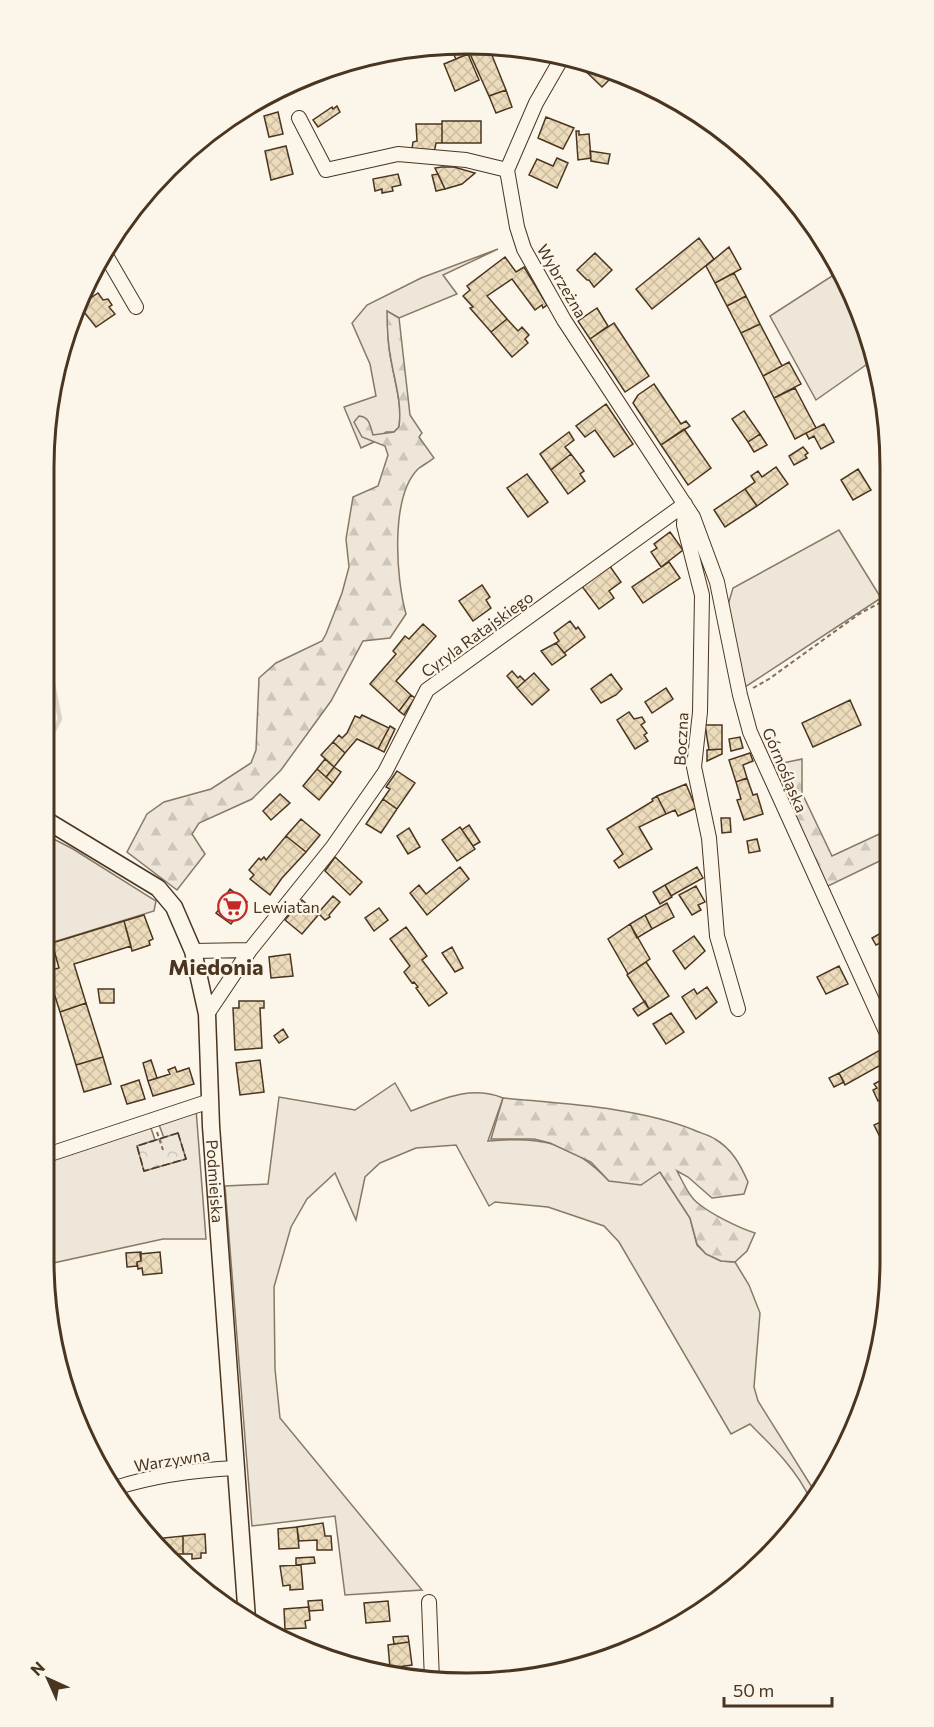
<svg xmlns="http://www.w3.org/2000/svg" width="934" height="1727" font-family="Commissioner,sans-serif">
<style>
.grass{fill:#ede6d9;stroke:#887966;stroke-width:1.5}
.forest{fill:url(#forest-firs);stroke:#887966;stroke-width:1.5}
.park{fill:url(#park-crowns);stroke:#887966;stroke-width:1.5}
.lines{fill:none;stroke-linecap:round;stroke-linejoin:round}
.stream{stroke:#dcd4c6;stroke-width:4.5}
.building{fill:url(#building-cross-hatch);stroke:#4a3520;stroke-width:1.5}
.minor-casing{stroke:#4a3520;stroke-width:16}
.tertiary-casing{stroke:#4a3520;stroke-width:19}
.path{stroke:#7f6f5c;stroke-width:2;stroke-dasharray:4.5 3;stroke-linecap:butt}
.minor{stroke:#fbf6e9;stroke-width:14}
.tertiary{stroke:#fbf6e9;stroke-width:16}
.fence{stroke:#4a3520;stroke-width:1.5;stroke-dasharray:8 3;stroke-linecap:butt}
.labels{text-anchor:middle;stroke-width:4.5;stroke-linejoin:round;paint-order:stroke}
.street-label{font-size:16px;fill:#4a3520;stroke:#fbf6e9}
.poi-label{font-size:16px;fill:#4a3520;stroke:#fbf6e9;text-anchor:start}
.district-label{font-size:22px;font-weight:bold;fill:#4a3520;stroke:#fbf6e9}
.rim{fill:none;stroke:#4a3520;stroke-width:3}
</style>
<defs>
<pattern id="forest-firs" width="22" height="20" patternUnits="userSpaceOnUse" patternTransform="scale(1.5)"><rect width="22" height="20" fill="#ede6d9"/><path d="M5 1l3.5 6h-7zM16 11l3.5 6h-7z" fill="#cdc6ba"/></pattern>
<pattern id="park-crowns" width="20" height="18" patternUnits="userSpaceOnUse" patternTransform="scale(1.5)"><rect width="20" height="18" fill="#ede6d9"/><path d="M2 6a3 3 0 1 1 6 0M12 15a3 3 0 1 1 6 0" fill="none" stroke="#cdc6ba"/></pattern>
<pattern id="building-cross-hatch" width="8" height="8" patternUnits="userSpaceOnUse" patternTransform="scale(1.5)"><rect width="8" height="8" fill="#ecdcbc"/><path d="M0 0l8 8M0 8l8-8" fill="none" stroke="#ccbda1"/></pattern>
</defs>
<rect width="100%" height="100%" fill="#fbf6e9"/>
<path class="grass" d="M498 249 443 275 457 294 399 318 388 312C387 330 388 348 392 365 396 387 402 405 399 427L394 432H386L376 441 361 448 344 407 376 396 370 364 352 323 367 305 421 278Z
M842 275 858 305 873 360 816 400 770 316 832 276Z
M839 530 881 598 745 687 728 605 733 588Z
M44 834 73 849 156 901 154 911 44 945Z
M395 1083 411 1111C443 1099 470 1085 503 1098L488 1141C541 1136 572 1142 609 1181L660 1172 690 1218 697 1245 706 1254 721 1261 735 1262 749 1285 760 1313 754 1387 758 1401 815 1492 810 1499C797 1470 772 1446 750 1424L731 1434 619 1242 604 1226 548 1207 495 1202 489 1206 456 1145 416 1148 380 1163 365 1177 356 1220 335 1173 307 1199 291 1227 274 1287 275 1369 280 1418 422 1590 345 1595 335 1516 252 1526 225 1186 268 1184 279 1097 355 1110Z
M196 1109 206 1239H163L44 1265V1160L150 1125 155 1140 137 1146 144 1171 186 1159 178 1134 164 1138 158 1122Z"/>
<path class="forest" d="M387 311 399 318 410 415 422 433 419 437 434 458C429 462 423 465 418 469 390 497 396 578 406 614L390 638 363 641 331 701 281 770 252 799 199 823 192 834 205 854 177 890 127 852 147 814 164 802 211 789 251 763 256 750 259 678 276 663 322 641 326 634 342 593 349 567 346 539 353 497 378 486 388 455 385 446 362 437 354 422 359 416C370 417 370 426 373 435L394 432 399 427C402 405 396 386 392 365 388 347 387 329 387 311Z
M802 759V793L832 856 888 830V857L826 887 769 766Z
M503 1098C565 1104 636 1107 694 1130 700 1133 709 1135 715 1139 732 1149 740 1164 748 1182L744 1194 712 1198 688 1177 677 1171C683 1182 689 1197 699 1204 711 1214 739 1228 755 1233L747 1251 735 1262 721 1261 706 1254 697 1244 690 1218 660 1172 641 1185 609 1181 591 1162 550 1143 534 1139H491Z"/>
<path class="park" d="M178 1133 186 1159 144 1171 137 1146Z"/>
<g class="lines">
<path class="stream" d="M44 750 60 719 48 659 44 654"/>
</g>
<path class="building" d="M495 44 507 46 491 53 506 90 489 96 466 45Z
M465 48 468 54 456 59 453 53Z
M468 54 479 80 455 91 444 64Z
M578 58 612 71 615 74 602 87 575 61Z
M506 90 512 107 496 113 489 96Z
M337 106 340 112 318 127 313 120 332 107 333 109Z
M278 112 283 134 269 137 264 116Z
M546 117 574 128 563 149 538 138Z
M442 121H481V143H442Z
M416 124H442V143H436L434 153 412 149 413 142 417 141Z
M576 131H579V135L589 134 591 158 578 160Z
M286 146 293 174 271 180 265 151Z
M590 151 610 154 608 164 591 161Z
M557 158 568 163 557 188 529 175 537 159 553 166Z
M442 167H454L475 173 462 184 445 189 435 168Z
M398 174 401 185 392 187 393 191 382 193V189L375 191 373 179Z
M438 174 445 189 436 191 432 175Z
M699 238 714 259 652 309 636 289Z
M729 247 741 269 715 283 706 266Z
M595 253 612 270 594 287 589 280H587L577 270Z
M505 257 516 272 524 267 547 305 543 308 542 305 535 310 512 279 487 296 507 319 491 332 470 308 473 307 463 296 470 290 467 286Z
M734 273 746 296 727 306 715 283Z
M98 293 103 300 108 299 112 305 109 307 115 314 96 327 79 306Z
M746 296 760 324 741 333 727 306Z
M597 308 608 326 590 339 578 321Z
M507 319 518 331 522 327 529 335 525 339 528 343 512 357 491 332Z
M614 323 649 376 625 392 590 339Z
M760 324 782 366 763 376 741 333Z
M789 362 801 384 774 398 763 376Z
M654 384 681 424 686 421 690 426 661 445 633 403 638 395Z
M795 388 816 428 795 439 774 398Z
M606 404 633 444 614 457 595 430 585 437 576 426Z
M744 411 760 434 748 442 732 419Z
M824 424 834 442 821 449 814 436 809 439 806 433Z
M684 429 711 468 688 485 661 445Z
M569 432 574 440 565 447 571 454 551 470 540 454Z
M760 434 767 445 754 452 748 442Z
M803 447 808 453 805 455 807 458 794 465 789 456Z
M571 454 584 471 580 474 585 481 568 494 551 470Z
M776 467 788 484 757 506 745 489 755 482 751 476 758 471 762 477Z
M858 469 871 490 853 500 841 480Z
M527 474 548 502 528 517 507 488Z
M745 489 757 506 725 527 714 510Z
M670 532 683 550 661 567 651 552 657 548 654 544Z
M669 562 680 578 643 603 632 587Z
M609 565 621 582 609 591 614 598 599 609 581 585Z
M482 585 490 597 486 600 491 608 473 621 459 601Z
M570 621 576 629 578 627 585 637 564 653 556 643 559 641 554 633Z
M423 624 436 636 396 681 411 695 399 711 370 684 396 654 393 651 405 636 409 639Z
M556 643 566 655 552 665 541 651Z
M512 671 518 678 520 676 525 681 517 688 507 676Z
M534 673 549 690 532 705 517 688Z
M611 674 622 689 616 695 601 703 591 689Z
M666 688 673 699 652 713 645 702Z
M411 695 415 698 404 715 399 711Z
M850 700 861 725 813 747 802 723Z
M629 712 634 719 642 717 645 722 641 725 647 733 644 735 648 741 635 749 617 720Z
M362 715 389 728 378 749 357 739 345 753 333 742 339 735 342 738 347 733 355 716 360 718Z
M705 725H722V749L709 750Z
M390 726 395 729 384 752 378 749Z
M740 737 743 748 731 751 729 739Z
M333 742 345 753 334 767 321 755Z
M722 749V754L707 761V750Z
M750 753 753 761 743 765 747 778 736 782 729 760Z
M325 759 334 767 326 777 317 769Z
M334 767 341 772 333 783 326 777Z
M317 769 333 783 319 800 303 786Z
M397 771 415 783 397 809 383 799 390 789 386 787Z
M747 778 753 795 757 794 763 814 744 820 737 800 741 799 736 782Z
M686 784 696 808 678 816 675 810 666 814 657 796Z
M280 794 290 803 271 820 263 811Z
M657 796 666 814 639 827 652 849 619 868 614 861 623 854 607 829 653 801 652 799Z
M383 799 397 809 381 833 366 824Z
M721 818H730L731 832 722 833Z
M301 819 320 835 306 852 286 836Z
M469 825 480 842 473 846 462 830Z
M460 827 475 849 457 861 442 840Z
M409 828 420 847 408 854 397 836Z
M286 836 306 852 282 878 270 895 250 879 254 875 249 870 259 858 261 860 264 857 266 860Z
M757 839 760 851 749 853 747 841Z
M335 857 362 882 350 895 325 871Z
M460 867 469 879 427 915 410 893 419 885 426 894Z
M697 867 703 878 671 896 665 885Z
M665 885 672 897 660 904 653 892Z
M696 886 705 902 698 905 701 910 692 915 679 895Z
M230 889 247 902 231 924 216 913 226 901 223 899Z
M333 896 340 902 329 915 330 917 325 920 318 913Z
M302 900 319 914 302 934 285 920Z
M667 903 674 917 652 929 645 915Z
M379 908 388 920 374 931 365 918Z
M144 915 153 939 149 941 150 945 132 951 124 921Z
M645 915 652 929 637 938 630 924Z
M124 921 131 946 74 964 86 1003 60 1012 47 971 59 968 52 943Z
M630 924 650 959 628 974 608 939Z
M406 927 427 956 422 960 447 993 429 1006 416 988 418 987 414 982 412 983 404 972 410 966 390 939Z
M888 929 889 939 876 945 872 938Z
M694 936 705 951 685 969 673 951Z
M452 947 463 968 455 972 442 953Z
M290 954 293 976 271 978 269 957Z
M646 962 669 996 649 1009 627 975Z
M839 966 848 984 826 994 817 977Z
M707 987 717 1002 696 1019 682 997 694 989 697 994Z
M98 989H114V1003H100Z
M239 1001H264V1008H260L262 1048 235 1050 233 1008H239Z
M645 1001 649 1009 638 1016 633 1009Z
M86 1003 103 1057 76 1065 60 1012Z
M671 1013 684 1032 666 1044 653 1024Z
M283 1029 288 1037 279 1043 274 1036Z
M882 1049 888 1061 845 1085 839 1073Z
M103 1057 111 1084 84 1092 76 1065Z
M151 1060 157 1078 148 1081 143 1063Z
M260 1060 264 1092 240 1095 236 1063Z
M175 1067 177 1072 189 1068 194 1084 153 1096 148 1081 170 1074 168 1070Z
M839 1073 844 1082 834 1087 829 1078Z
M883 1079 885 1083 889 1081V1105L886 1106 882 1099 878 1101 873 1090 877 1088 874 1084Z
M139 1080 145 1099 127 1104 121 1086Z
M883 1121 889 1135 881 1139 874 1125Z
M141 1252V1261L137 1262V1266L127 1267 126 1253Z
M160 1252 162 1273 143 1275 142 1268 138 1269 137 1262 141 1261 140 1254Z
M323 1523 325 1536H331L332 1550H317V1540L299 1541 297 1527Z
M297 1527 299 1548 279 1549 278 1529Z
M205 1534 206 1553H201V1558L192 1559V1554H183V1536Z
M183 1536V1554H175V1559L153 1539Z
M314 1557 315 1563 296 1565V1558Z
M301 1565 303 1589 290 1590V1585L283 1586 280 1566Z
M322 1600 323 1610 309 1611 308 1601Z
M388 1601 390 1621 366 1623 364 1603Z
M309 1607 310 1620 305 1621 306 1628 285 1629 284 1609Z
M408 1636 409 1642 394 1644 393 1637Z
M409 1642 412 1665 390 1668 388 1645Z
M473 1675 474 1681 452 1682V1677Z"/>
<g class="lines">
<defs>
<path id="minor" d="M563 56 536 103 507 170 517 227 524 249 564 320 693 517 717 582 740 695 750 732 889 1038
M299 118 326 170 398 154 466 160 507 170
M104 252 136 307
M685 504 684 525 702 595 700 712 694 767 709 838 717 936 738 1009
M193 951 250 950
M207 1014 250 950 332 848 385 772 427 690 685 504
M44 1156 210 1101
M115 1488C155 1475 194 1470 236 1468
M429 1602 432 1681"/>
<g id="tertiary">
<path id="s1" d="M44 819 158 888 174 907 193 951 207 1014 211 1126 247 1619"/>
</g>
</defs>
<use href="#minor" class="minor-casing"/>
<use href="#tertiary" class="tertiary-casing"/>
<path class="path" d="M753 688 769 679 859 614 887 599
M157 1132 163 1150"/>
<use href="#minor" class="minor"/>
<use href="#tertiary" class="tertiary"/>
<path class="fence" d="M178 1133 186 1159 144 1171 137 1146Z"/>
</g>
<defs>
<symbol id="supermarket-ring" viewBox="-11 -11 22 22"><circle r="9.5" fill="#fbf6e9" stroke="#c62828" stroke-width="1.5"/><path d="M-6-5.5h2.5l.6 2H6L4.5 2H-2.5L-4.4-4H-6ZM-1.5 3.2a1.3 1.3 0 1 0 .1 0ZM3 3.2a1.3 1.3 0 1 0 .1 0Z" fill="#c62828"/></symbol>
</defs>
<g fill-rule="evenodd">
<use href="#supermarket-ring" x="216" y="890" width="33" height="33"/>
</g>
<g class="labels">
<g class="street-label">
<text transform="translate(562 281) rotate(60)" y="6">Wybrzeżna</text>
<text transform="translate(477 634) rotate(-36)" y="6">Cyryla Ratajskiego</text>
<text transform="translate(681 739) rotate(-87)" y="6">Boczna</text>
<text transform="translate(785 770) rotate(67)" y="6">Górnośląska</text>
<text dy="6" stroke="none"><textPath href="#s1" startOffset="438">Podmiejska</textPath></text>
<text transform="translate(172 1460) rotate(-9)" y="6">Warzywna</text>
</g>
<g class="poi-label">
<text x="253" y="913">Lewiatan</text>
</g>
<g class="district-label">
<text x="216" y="975">Miedonia</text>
</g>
</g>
<path d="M0 0H934V1727H0ZM467 54H467A413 413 0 0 1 880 467V1260A413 413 0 0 1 467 1673H467A413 413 0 0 1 54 1260V467A413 413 0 0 1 467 54Z" fill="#fbf6e9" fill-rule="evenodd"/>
<path class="rim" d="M467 54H467A413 413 0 0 1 880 467V1260A413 413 0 0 1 467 1673H467A413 413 0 0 1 54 1260V467A413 413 0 0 1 467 54Z"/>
<g transform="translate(48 1679) rotate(315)" stroke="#fbf6e9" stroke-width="4.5" paint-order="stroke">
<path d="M0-4.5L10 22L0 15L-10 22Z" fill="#4a3520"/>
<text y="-9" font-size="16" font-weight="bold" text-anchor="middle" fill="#4a3520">N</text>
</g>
<path d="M724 1697v9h108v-9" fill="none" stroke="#4a3520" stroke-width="3"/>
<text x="733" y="1697" font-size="18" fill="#4a3520" stroke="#fbf6e9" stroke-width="4.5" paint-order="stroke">50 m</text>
</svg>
